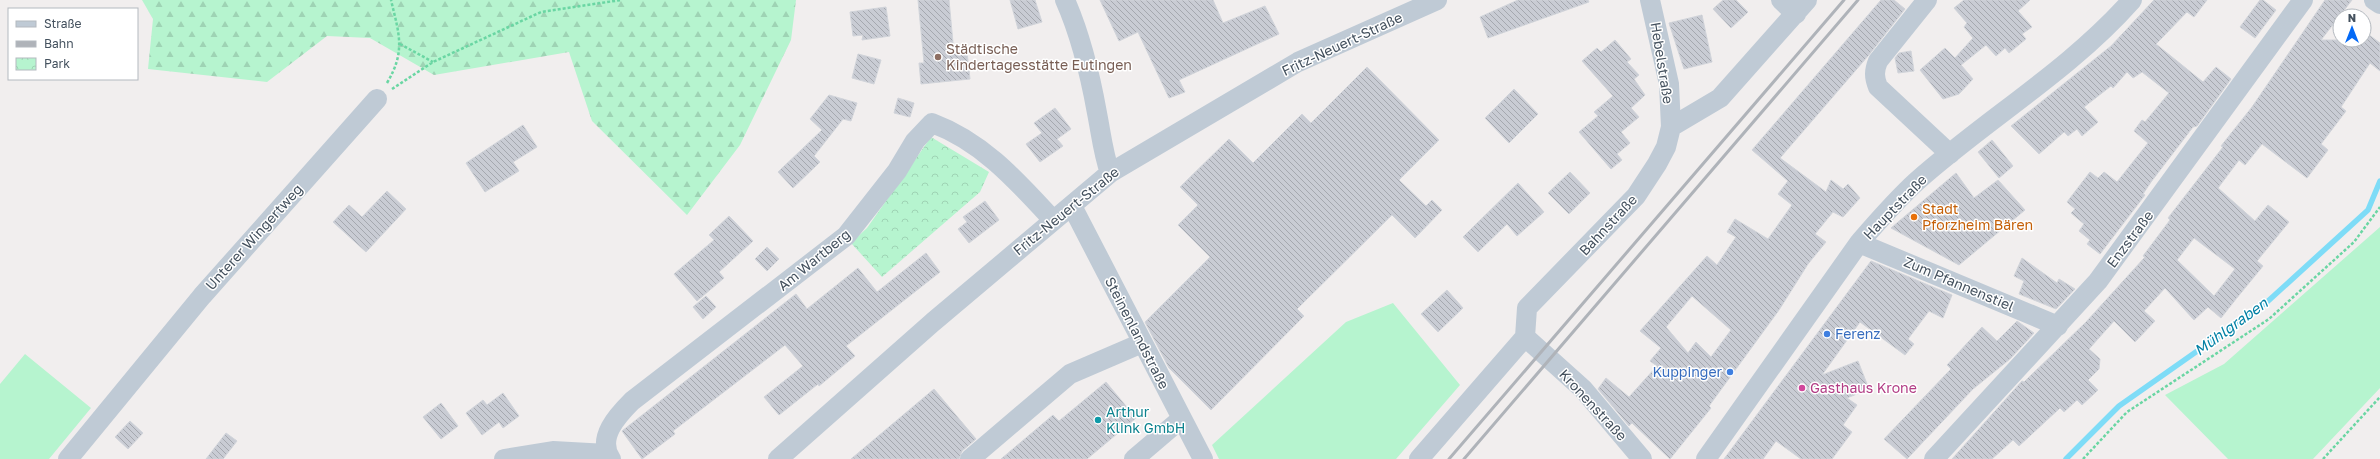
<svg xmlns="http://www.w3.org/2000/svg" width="2380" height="459" font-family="'Golos Text',sans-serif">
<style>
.green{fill:#b6f4cf}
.forest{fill:url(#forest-firs)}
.park{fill:url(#park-crowns)}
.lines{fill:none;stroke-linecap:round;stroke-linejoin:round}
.stream{stroke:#7edcf7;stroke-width:5.5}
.building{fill:url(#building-back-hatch);stroke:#d1d4da;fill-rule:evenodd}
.path{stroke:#6ad6a3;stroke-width:2.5;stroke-dasharray:3 2;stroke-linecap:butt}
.minor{stroke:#bfcad5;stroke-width:20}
.rail{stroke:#afb3b9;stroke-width:3}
.education-dot{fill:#8d6e63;stroke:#fff;stroke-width:1.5}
.food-dot{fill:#e8710a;stroke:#fff;stroke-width:1.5}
.shop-dot{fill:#3f7fe0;stroke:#fff;stroke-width:1.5}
.hotel-dot{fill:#d1479c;stroke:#fff;stroke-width:1.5}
.culture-dot{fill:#0f9aa8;stroke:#fff;stroke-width:1.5}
.labels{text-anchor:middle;stroke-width:3;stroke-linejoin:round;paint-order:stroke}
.street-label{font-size:14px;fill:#44515e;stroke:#fff}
.education-label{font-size:14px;fill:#785e54;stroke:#fff;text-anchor:start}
.food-label{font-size:14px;fill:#c56008;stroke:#fff;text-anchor:start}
.shop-label{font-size:14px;fill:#366cbe;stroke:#fff;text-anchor:start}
.hotel-label{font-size:14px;fill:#b23c85;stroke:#fff;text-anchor:start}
.culture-label{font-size:14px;fill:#0d838f;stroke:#fff;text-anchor:start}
.water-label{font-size:15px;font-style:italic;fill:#0280a5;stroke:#fff}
</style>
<defs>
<pattern id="forest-firs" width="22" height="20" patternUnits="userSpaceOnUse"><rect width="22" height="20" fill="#b6f4cf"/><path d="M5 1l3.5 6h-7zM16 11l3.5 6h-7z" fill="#9ed3b4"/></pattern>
<pattern id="park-crowns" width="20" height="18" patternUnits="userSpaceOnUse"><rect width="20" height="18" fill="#b6f4cf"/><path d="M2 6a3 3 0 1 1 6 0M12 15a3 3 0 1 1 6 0" fill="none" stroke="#9ed3b4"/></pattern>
<pattern id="building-back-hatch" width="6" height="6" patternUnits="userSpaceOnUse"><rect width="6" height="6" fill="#c9ccd4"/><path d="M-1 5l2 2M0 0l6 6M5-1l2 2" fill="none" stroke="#a5a8af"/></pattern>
</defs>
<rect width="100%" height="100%" fill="#f1eeee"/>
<path class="green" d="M2380 227V388L2313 459H2228L2165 395 2224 364Z
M1393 303 1460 385 1396 459H1219L1212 445 1346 322Z
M25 354 91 408 49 459H0V384Z"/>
<path class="forest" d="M142 0H796L791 40 740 145 687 215 592 121 569 52 434 75 370 38 327 36 267 82 148 69 153 19Z"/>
<path class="park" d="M931 137 989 172 980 192 882 277 851 243 867 228Z"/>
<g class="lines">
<path class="stream" d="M2066 459 2119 406 2267 302 2368 210 2380 181"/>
</g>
<path class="building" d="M918 0H949L954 53 967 52 970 79 921 84 919 63H924Z
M1010 0H1035L1042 22 1018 29Z
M1100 0H1213L1223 23 1265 6 1279 34 1179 80 1185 92 1169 98 1138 32 1119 41Z
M1518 0H1588L1589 2 1488 38 1480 17Z
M1723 0H1736L1748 12 1731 28 1713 9Z
M1881 0H1894L1905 9 1868 56 1780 158 1826 192 1831 180 1843 189 1848 184 1860 198 1843 217 1833 212 1815 234 1826 242 1808 264 1779 310 1709 406 1711 408 1670 459 1632 423 1629 426 1598 389 1606 378 1629 397 1657 366 1650 361 1661 348 1640 331 1707 256 1717 265 1736 237 1727 232 1735 219 1768 239 1792 205 1778 194 1788 181 1752 150ZM1692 296 1731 330 1711 357 1696 342 1688 353 1666 327Z
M1964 0H2030L2018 11 2032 27 2022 34 2026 39 2009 53 2005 48 1996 56 1986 45 1961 65 1973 79 1959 94 1943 99 1920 70 1945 48 1955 58 1973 38 1964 27 1967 23 1954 8Z
M2154 0H2207L2194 17 2187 12 2156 44 2203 82 2216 67 2231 79 2197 126 2193 127 2151 182 2143 194 2145 195 2100 254 2087 244 2090 240 2079 231 2084 224 2071 213 2075 209 2067 202 2090 172 2098 178 2104 172 2117 182 2148 143 2134 131 2142 120 2145 122 2169 93 2142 72 2133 78 2127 72 2113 88 2111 86 2084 107 2098 122 2082 136 2077 129 2068 136 2064 132 2039 154 2011 126 2111 46Z
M2260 0H2263L2276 10 2255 38 2240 27Z
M2325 0H2352L2321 40H2364V31L2380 43V71L2370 63 2341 107 2346 111 2321 144 2328 150 2307 178 2262 144 2245 165 2239 160 2218 188 2255 221 2268 205 2289 222 2257 261 2263 266 2236 299 2221 318 2208 307 2194 320 2165 288 2144 311 2155 321 2135 342 2114 321 2089 349 2100 359 2099 369 2088 380 2098 390 2082 405 2077 400 2064 412 2060 408 2019 446 2013 440 1992 459H1952L2022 381 2024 382 2086 322 2145 257 2143 256 2170 220 2168 218 2223 147 2221 146 2252 107ZM2194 238 2235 269 2214 296 2177 260Z
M886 7 890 36 862 40 863 35 853 36 850 12Z
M1702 15 1712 62 1684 69 1669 23Z
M1615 40 1631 59 1627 62 1639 75 1634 79 1645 95 1631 108 1639 117 1621 132 1630 143 1617 154 1622 160 1611 169 1579 132 1598 116 1594 112 1613 96 1582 61 1597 48 1601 52Z
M1911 51 1914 71 1898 73 1895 58 1899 53Z
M858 54 881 60 874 84 852 78Z
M1367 67 1439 140 1399 180 1426 206 1432 200 1442 210 1415 238 1392 215 1297 309 1304 316 1211 410 1169 368 1145 322 1210 257 1178 225 1198 205 1180 187 1229 139 1253 163 1302 114 1311 123Z
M1514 89 1538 114 1509 143 1485 118Z
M829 95 857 103 851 121 843 119 814 156 820 162 793 188 778 172 822 130 810 119Z
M898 98 914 103 910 117 894 113Z
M1055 108 1071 129 1057 139 1063 146 1040 162 1026 144 1042 133 1034 123Z
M523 125 537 147 513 162 519 171 485 192 466 163Z
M1992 140 2013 166 1999 178 1978 152Z
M1570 172 1590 193 1569 214 1548 193Z
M1956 173 1974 198 1998 180 2025 210 1959 265 1891 228Z
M1518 183 1544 212 1517 236 1507 224 1478 252 1463 237Z
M387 191 406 209 366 252 333 222 349 205 362 217Z
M985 201 999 220 969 243 958 229 967 222 963 217Z
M729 216 753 241 719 272 724 278 697 301 674 274 714 240 709 235Z
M767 247 779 259 767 271 755 259Z
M926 253 940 272 846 346 855 356 819 386 818 384 779 415 764 397 803 366 785 345 673 431 675 434 642 459 622 431 796 294 807 309 858 268 877 292Z
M2022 258 2057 283 2059 279 2075 289 2056 309 2019 294 2024 281 2014 276Z
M1871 261 1952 295 1943 318 1929 311 1908 339 1914 344 1905 355 1860 322 1822 375 1858 361 1869 389 1847 398 1857 405 1843 425 1852 432 1832 459H1801L1776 441 1763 459H1724Z
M1447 290 1463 308 1438 332 1421 314Z
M706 296 716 307 703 319 693 307Z
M2017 321 2034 333 2010 359 1973 389 1907 459 1884 439 1951 369 1947 365 1982 327 1997 341Z
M1106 382 1136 418 1087 459H1001L1053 415 1059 421Z
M934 389 976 439 962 451 959 459H851Z
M503 393 519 416 503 428 499 422 482 435 466 413 483 400 487 405Z
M441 403 458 426 441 439 423 417Z
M130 421 143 433 128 449 115 437Z
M226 433 237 441 223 459H206Z"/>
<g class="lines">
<path class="path" d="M400 44 433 62
M387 83C406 51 399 34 391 0
M392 89 433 62 541 12 621 0
M2083 459 2127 412 2269 319 2354 242 2380 207
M2323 459 2380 397"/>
<path class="minor" d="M1065 0C1081 36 1090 74 1097 113 1101 133 1103 153 1110 173
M1781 0 1796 14
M1927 0 1878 61C1874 71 1874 77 1878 87L1950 154
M2374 0 2380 4
M1671 127 1720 98 1807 0
M1072 206 1203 459
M1859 243 2058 326
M1525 337 1583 389 1642 459
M68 459 202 296 377 99
M504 459 553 451 607 454
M611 459C596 438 618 415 632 401L846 236 897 171 915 141 932 123C983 142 1017 181 1053 220
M778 459 933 322 1110 173 1298 62 1437 0
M970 459 1070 374 1142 343
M1134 459 1181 419
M1419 459 1525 337 1527 308 1636 196 1657 164 1666 147 1671 127 1669 84 1650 0
M1706 459 1859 243C1878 221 1896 200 1917 181 1988 118 2069 71 2132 0
M1934 459 2098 281 2303 0"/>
<path class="rail" d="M1449 459 1844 0
M1464 459 1858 0"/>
</g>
<circle class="education-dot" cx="938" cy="57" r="4"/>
<circle class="food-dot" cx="1914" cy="217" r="4"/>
<g class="shop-dot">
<circle cx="1827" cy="334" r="4"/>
<circle cx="1730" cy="372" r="4"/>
</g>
<circle class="hotel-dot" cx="1802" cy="388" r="4"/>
<circle class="culture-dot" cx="1098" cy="420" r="4"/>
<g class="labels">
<g class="street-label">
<text transform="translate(1342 44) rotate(-25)" y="5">Fritz-Neuert-Straße</text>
<text transform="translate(1662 63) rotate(81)" y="5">Hebelstraße</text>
<text transform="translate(1895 207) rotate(-46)" y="5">Hauptstraße</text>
<text transform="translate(1066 211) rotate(-39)" y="5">Fritz-Neuert-Straße</text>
<text transform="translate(1608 225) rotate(-47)" y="5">Bahnstraße</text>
<text transform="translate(254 237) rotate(-48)" y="5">Unterer Wingertweg</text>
<text transform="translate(2130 239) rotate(-53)" y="5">Enzstraße</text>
<text transform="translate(814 260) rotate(-39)" y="5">Am Wartberg</text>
<text transform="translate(1959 284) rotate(23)" y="5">Zum Pfannenstiel</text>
<text transform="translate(1137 333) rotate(63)" y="5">Steinenlandstraße</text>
<text transform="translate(1593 405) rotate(47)" y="5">Kronenstraße</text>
</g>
<g class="education-label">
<text x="946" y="54">Städtische<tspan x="946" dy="16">Kindertagesstätte Eutingen</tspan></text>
</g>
<g class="food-label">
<text x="1922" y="214">Stadt<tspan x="1922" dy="16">Pforzheim Bären</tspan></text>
</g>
<g class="shop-label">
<text x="1835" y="339">Ferenz</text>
<text x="1722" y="377" text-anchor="end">Kuppinger</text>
</g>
<g class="hotel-label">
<text x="1810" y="393">Gasthaus Krone</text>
</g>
<g class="culture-label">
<text x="1106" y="417">Arthur<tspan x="1106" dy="16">Klink GmbH</tspan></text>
</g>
<g class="water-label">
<text transform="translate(2231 327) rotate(-36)" y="5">Mühlgraben</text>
</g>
</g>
<rect x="8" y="8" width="130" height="72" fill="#ffffff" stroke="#b4b9bf"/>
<rect x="16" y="21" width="20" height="6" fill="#bfcad5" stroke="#b4b9bf"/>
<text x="44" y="28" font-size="12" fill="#44515e">Straße</text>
<rect x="16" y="41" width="20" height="6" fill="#afb3b9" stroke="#b4b9bf"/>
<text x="44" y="48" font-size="12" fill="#44515e">Bahn</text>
<rect x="16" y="58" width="20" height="12" fill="url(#park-crowns)" stroke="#b4b9bf"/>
<text x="44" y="68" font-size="12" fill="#44515e">Park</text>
<g transform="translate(2352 28)"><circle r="19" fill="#ffffff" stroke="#b4b9bf"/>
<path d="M0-3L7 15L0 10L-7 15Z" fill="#0369f6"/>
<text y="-6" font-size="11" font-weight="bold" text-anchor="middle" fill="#44515e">N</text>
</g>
</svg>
